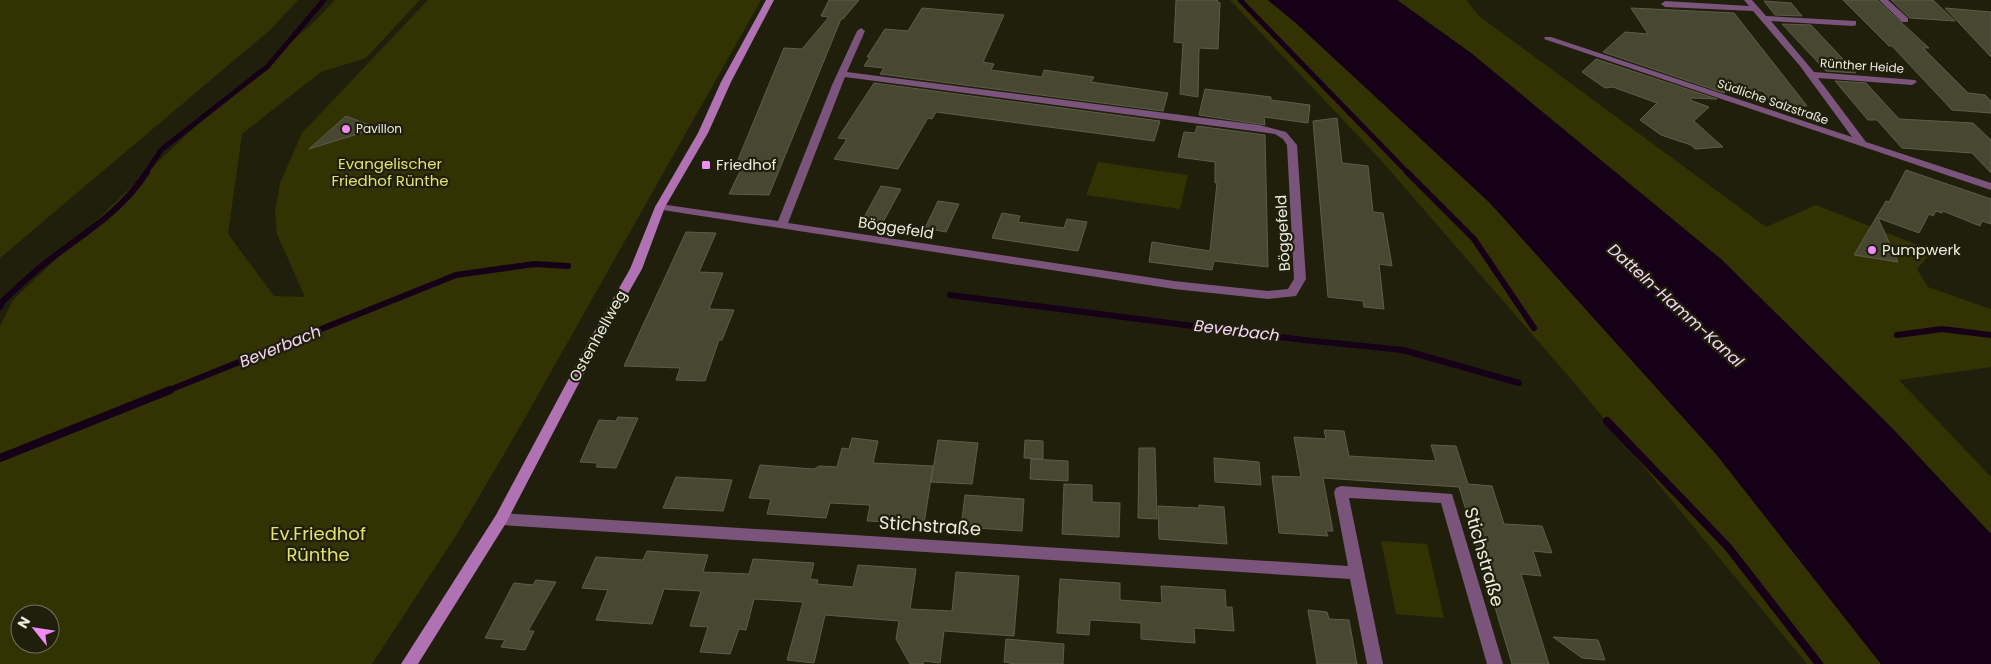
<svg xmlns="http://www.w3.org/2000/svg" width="1991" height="664" font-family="Poppins,sans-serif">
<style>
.green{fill:#333202;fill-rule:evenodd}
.water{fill:#150017}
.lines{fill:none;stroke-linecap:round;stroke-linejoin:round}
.stream-far2{stroke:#150017;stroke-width:5}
.stream-far1{stroke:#150017;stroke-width:6}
.stream{stroke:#150017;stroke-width:8}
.building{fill:#474732;stroke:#5d5e49}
.street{fill:#7b547c;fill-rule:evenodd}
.secondary{fill:#b072b2;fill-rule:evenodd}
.poi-dot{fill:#f18bf5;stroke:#1f1f0c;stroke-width:2}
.labels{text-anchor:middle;stroke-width:4.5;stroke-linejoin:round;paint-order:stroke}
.far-street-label{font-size:12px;fill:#ecece0;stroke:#1f1f0c}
.far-poi-label{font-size:12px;fill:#ecece0;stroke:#1f1f0c;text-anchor:start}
.park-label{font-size:15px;fill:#e3e26c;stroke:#1f1f0c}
.poi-label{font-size:15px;fill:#ecece0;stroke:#1f1f0c;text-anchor:start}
.street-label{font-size:15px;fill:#ecece0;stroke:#1f1f0c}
.water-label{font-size:16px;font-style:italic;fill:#f8d7f8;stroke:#1f1f0c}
.near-street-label{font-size:18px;fill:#ecece0;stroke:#1f1f0c}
.near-park-label{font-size:18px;fill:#e3e26c;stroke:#1f1f0c}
</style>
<rect width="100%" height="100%" fill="#1f1f0c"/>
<path class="green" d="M0 0H298L270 30 0 258Z
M335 0H420L366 58 321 72 242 134 228 234 274 296 305 297 277 234 275 211 280 183 302 133 428 0H761L517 432 457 534 372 664H0V326L13 300 187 134 316 20ZM20 614H50V644H20Z
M1230 0H1268L1297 24 1490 203 1716 454 1881 664H1807L1577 386 1379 158Z
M1397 0H1466L1479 16 1766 227 1816 205 1933 251 1917 269 1928 287 1991 309V367L1899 380 1991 477V534L1892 428 1722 260 1471 53Z
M1098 162 1188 175 1180 209 1086 195Z
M1381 541 1427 544 1444 618 1396 614Z"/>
<path class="water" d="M1268 0H1397L1471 53 1722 260 1892 428 1991 534V664H1881L1716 454 1490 203 1297 24Z"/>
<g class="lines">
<path class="stream-far2" d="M1240 0 1408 173
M146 173 161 150 268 66 324 0"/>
<path class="stream-far1" d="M1407 172 1474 239 1534 328
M950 295 1304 340 1403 350 1519 383
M0 307 3 301C16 289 29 276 43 265 82 234 119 215 147 172
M1897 335 1942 329 1991 335
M167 391 456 275 534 264 568 266"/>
<path class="stream" d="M1607 421 1728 547 1819 664
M0 458 170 390"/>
</g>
<path class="building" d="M829 0H859L843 19H841L769 195 729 194 744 163 737 162 784 48 802 49 829 17 821 16Z
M1176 0H1218L1217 2 1220 3 1218 49 1199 48 1198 97 1180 94 1183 43 1174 42Z
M1843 0H1877L1929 48H1923L1968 93 1985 95 1991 101V113L1952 110 1892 46H1889Z
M1891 0H1933L1955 21 1910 18Z
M1764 1 1791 3 1802 16 1775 15Z
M922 8 1004 15 983 62 994 64 991 70 1042 77 1044 70 1094 77 1091 82 1168 93 1163 111 880 74 884 68 864 66 870 57H867L885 29 908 31Z
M1631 8 1734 13 1807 106 1772 103 1763 91 1728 89 1724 93 1603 52 1625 32 1648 34Z
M1945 8 1991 12V57Z
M1782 24 1811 25 1856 73 1826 71Z
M1596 59 1717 99 1691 98 1690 100 1709 107 1694 121 1723 147 1695 149 1691 145 1661 135 1640 120 1657 103 1613 87 1605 88 1582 72Z
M1835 81 1866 83 1899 119 1973 123 1991 140V173L1972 153 1902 148 1877 120H1868Z
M874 83 1160 121 1154 141 936 112 932 119 928 118 898 169 834 159 847 139 838 138Z
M1205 89 1271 97V100L1310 105 1308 123 1264 117 1265 125 1199 115Z
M346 116 377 128 309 149Z
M1337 118 1342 163 1368 166 1373 212 1383 213 1392 266 1379 264 1384 309 1364 307 1363 301 1328 297 1313 121Z
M1197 126 1265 135 1268 267 1214 261 1212 270 1149 262 1152 242 1210 251 1217 183H1215V162L1178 157 1184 132 1195 133Z
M1906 170 1991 199V224L1982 221 1980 226 1943 211 1942 213 1936 211 1933 216 1929 214 1919 233 1878 218 1898 262 1854 255 1886 201 1889 202Z
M881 186 901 189 883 222 863 219Z
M938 201 959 204 946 232 925 228Z
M1002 213 1020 216 1018 222 1064 228 1067 219 1087 222 1078 251 992 238Z
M686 232 716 233 699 272 723 273 709 309 734 310 722 340H719L705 381 676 380 680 368 624 366Z
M618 417 638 418 616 468 596 467 598 463 580 462 599 420 616 421Z
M1324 430 1344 431 1349 456 1436 461 1431 445 1456 446 1468 484 1492 486 1504 524 1542 526 1552 553 1533 551 1541 576 1521 574 1549 664H1512L1459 487 1323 478 1333 531H1326L1328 536 1279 533 1272 476 1301 477 1294 437 1326 439Z
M852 438 878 441 873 463 933 466 924 524 867 521 870 505 830 503 826 518 767 514 771 499 749 498 760 465 814 469 819 466 837 467 842 448 849 449Z
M938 440 978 443 972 484 931 482Z
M1025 440 1043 441V459L1024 458Z
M1139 448H1155L1157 519 1138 518Z
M1214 458 1259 462 1261 485 1215 482Z
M1031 459 1068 461V481L1030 479Z
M676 477 732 480 723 511 663 508Z
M1064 484 1092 485V502L1120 503 1119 537 1062 534Z
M965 495 1024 499 1022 531 961 527Z
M1199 505 1224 507 1227 544 1159 539 1158 506 1199 508Z
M647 551 708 555 703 572 749 574 753 559 814 563 810 579 818 580 817 584 853 587 858 565 916 569 910 609 952 611 956 572 1019 576 1014 636 944 631 940 663 924 661 923 664H910L896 639 899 621 825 615 814 663 787 660 803 602 754 599 746 630 739 629 730 654 700 652 708 627 690 626 701 591 664 589 652 624 596 620 608 590 582 588 596 557 643 560Z
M1060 579 1120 583V600L1162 603 1161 586 1225 590 1226 607H1232L1234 631 1194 628 1195 643 1141 639V623L1090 620 1089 635 1057 633Z
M536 580 556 582 528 631H534L525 650 501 647 505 640 485 638 514 583 533 585Z
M1308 610 1327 612 1329 619 1349 620 1357 664H1317Z
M1553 637 1598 640 1605 660 1582 658Z
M1006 639 1064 644 1063 664H1014L1004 662Z"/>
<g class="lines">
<path class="street" d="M1744 0H1752L1766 16 1856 21V25L1853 26 1771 21 1814 72 1915 80 1917 82 1912 85 1818 78 1866 142 1991 183V190L1544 39 1545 37H1551L1852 137 1800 66 1753 11 1665 7 1661 4 1665 1 1749 6Z
M1879 0H1888L1908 18V22H1902Z
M861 28 865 31 847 72 1259 125 1286 132 1297 145 1306 279 1296 296 1268 299 1174 289 656 209 655 207 656 205 660 204 778 221 832 85 857 31ZM845 77 1275 134 1283 139 1287 145 1294 279 1288 289 1268 291 1174 281 788 223Z
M1341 486 1452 494 1503 664H1487L1441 503 1349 498 1383 664H1367L1350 579 501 525 496 523 494 519 496 515 501 513 1348 566 1334 492 1336 488Z"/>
<path class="secondary" d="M766 0H774L731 82 708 133 665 207 642 269 602 339 506 523 418 664H401L496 515 590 339 630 269 655 207 698 133 721 82Z"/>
</g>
<g class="poi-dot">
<circle cx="346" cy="129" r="5"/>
<rect x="701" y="160" width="10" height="10" rx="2.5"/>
<circle cx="1872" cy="250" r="5"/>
</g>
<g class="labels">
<g class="far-street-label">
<text transform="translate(1862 66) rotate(4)" y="4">Rünther Heide</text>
<text transform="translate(1773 102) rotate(19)" y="4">Südliche Salzstraße</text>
</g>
<g class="far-poi-label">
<text x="356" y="133">Pavillon</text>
</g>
<g class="park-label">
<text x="390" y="169">Evangelischer<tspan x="390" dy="17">Friedhof Rünthe</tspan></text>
</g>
<g class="poi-label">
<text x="716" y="170">Friedhof</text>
<text x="1882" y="255">Pumpwerk</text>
</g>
<g class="street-label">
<text transform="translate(896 228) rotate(9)" y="5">Böggefeld</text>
<text transform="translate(1283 233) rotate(-93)" y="5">Böggefeld</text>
<text transform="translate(598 336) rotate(-61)" y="5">Ostenhellweg</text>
</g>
<g class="water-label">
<text transform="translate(1676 305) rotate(42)" y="6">Datteln-Hamm-Kanal</text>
<text transform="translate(1237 330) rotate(7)" y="6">Beverbach</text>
<text transform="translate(280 346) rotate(-22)" y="6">Beverbach</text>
</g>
<g class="near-street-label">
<text transform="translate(930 526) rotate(4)" y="6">Stichstraße</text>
<text transform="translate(1484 557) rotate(74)" y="6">Stichstraße</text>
</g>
<g class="near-park-label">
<text x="318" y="540">Ev.Friedhof<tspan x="318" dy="21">Rünthe</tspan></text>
</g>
</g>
<g transform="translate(35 629) rotate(300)"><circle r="24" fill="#1f1f0c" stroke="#717161"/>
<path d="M0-4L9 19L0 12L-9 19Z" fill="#f18bf5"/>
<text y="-8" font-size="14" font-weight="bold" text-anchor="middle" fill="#ecece0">N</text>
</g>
</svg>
